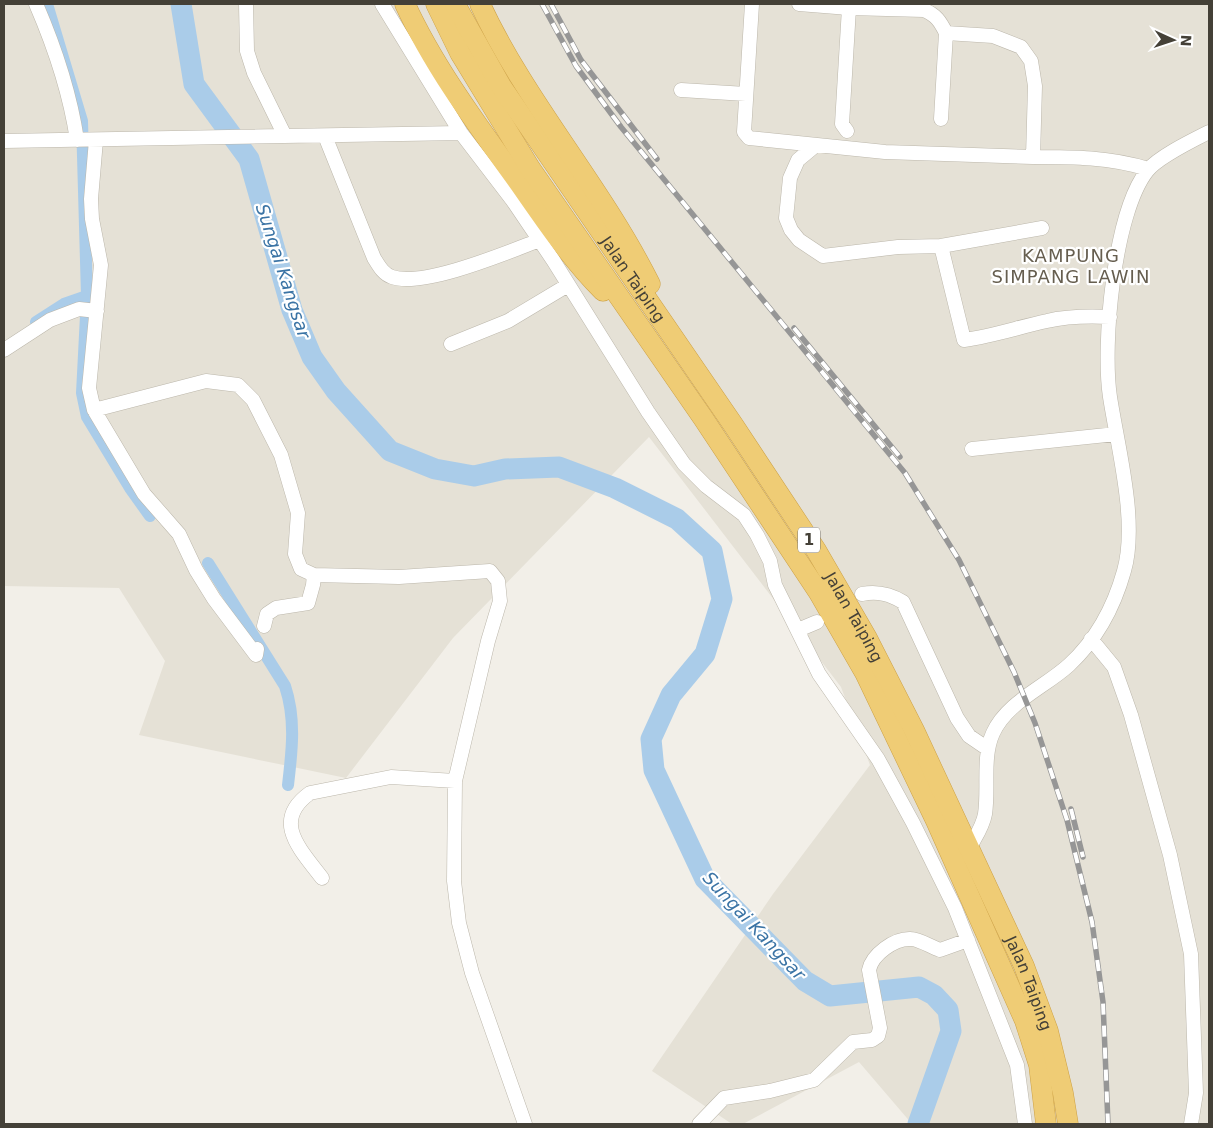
<svg xmlns="http://www.w3.org/2000/svg" width="1213" height="1128" font-family="'DejaVu Sans',sans-serif">
<style>
.residential{fill:#e5e1d6}
.lines{fill:none;stroke-linecap:round;stroke-linejoin:round}
.canal{stroke:#aacce9;stroke-width:12}
.river{stroke:#aacce9;stroke-width:21}
.minor-casing{stroke:#bcb7ab;stroke-width:15}
.highway-casing{stroke:#cda146;stroke-width:21}
.minor{stroke:#fff;stroke-width:14}
.highway{stroke:#efcc75;stroke-width:20}
.rail-casing{stroke:#969696;stroke-width:5.5}
.rail{stroke:#fff;stroke-width:4;stroke-dasharray:11;stroke-linecap:butt}
.labels{text-anchor:middle;stroke-width:4.5;stroke-linejoin:round;paint-order:stroke}
.shield{fill:#fff;stroke:#7c7973;stroke-width:1}
.shield-label{font-size:15px;font-weight:bold;fill:#444037}
.street-label{font-size:16px;fill:#444037;stroke:#fff}
.neighbourhood-label{font-size:18px;letter-spacing:1px;fill:#665e4f;stroke:#fff}
.water-label{font-size:18px;font-style:italic;fill:#3b74a5;stroke:#fff}
</style>
<rect width="100%" height="100%" fill="#f2efe8"/>
<path class="residential" d="M4 4H1209V1124H912L859 1062 743 1124H732L652 1071 773 894 870 765 841 687 649 437 453 638 346 778 139 735 165 661 119 588 4 586Z"/>
<g class="lines">
<path class="canal" d="M47 4 82 121 87 296 82 393 87 417 130 488 150 516
M36 322 64 304 87 296
M208 563 285 686C296 719 292 751 288 785"/>
<path class="river" d="M181 4 194 84 249 159 292 310 312 357 336 391 390 451 435 469 474 476 505 469 559 467 615 488 677 519 712 551 722 599 705 654 671 695 651 739 654 770 705 879 805 981 830 996 919 987 934 995 948 1010 951 1031 918 1124"/>
<defs>
<path id="minor" d="M36 4C55 48 70 93 77 140
M246 4 247 51 254 73 285 136
M382 4 461 133 513 201 553 260 648 412 684 464 706 486 744 515 757 535 770 561 775 585 819 674 878 759 913 823 955 908 1017 1065 1025 1124
M752 4 744 132 749 138 885 152 1033 157
M799 4 849 8 924 10C936 15 940 21 946 33L941 119
M946 33 993 36 1021 47 1031 61 1035 86 1033 157C1073 157 1110 157 1148 169
M681 90 746 94
M847 131 842 124 849 8
M325 136 374 258C379 266 383 274 392 277 423 288 508 252 540 240
M96 140 91 199 92 219 101 265 89 388 94 410 144 494 179 534 196 570 214 599 256 655 257 649
M4 141 461 133
M816 145 798 160 790 178 786 218 791 230 799 240 823 256 898 247 941 246 964 340C993 336 1019 327 1047 321 1068 316 1089 316 1110 317
M941 246 1042 228
M451 344 508 321 568 285
M4 350 50 320 79 309 97 311
M94 410 206 381 238 385 253 400 281 455 298 513 295 554 301 569 314 575 313 585 308 603 276 608 267 614 264 626
M972 449 1116 434
M314 575 399 577 490 571 498 581 500 601 488 641 455 781 454 881 459 923 472 973 525 1124
M862 594C878 591 890 594 903 602L957 718 969 736 988 749
M798 630 817 622
M1091 639 1114 667 1131 715 1170 855 1191 954 1196 1093 1191 1124
M970 847C976 836 983 826 985 814 989 788 982 757 993 733 1007 702 1045 687 1069 665 1096 640 1114 607 1124 571 1138 522 1118 449 1110 397 1102 345 1114 213 1147 171 1158 157 1193 140 1209 132
M322 878C300 849 271 821 310 793L391 777 455 781
M699 1124 724 1098 770 1091 814 1080 853 1042 872 1040 878 1036 880 1028 869 970C872 955 894 938 911 939 919 939 931 947 940 950L968 940"/>
<g id="highway">
<path d="M405 4C434 67 478 126 519 183 545 220 570 258 603 291"/>
<path d="M436 4 460 53 530 168 703 418 819 593 865 673 936 821 1025 1021 1039 1065 1046 1124"/>
<path id="s1" d="M455 4 501 86 734 426 816 550 867 638 914 730 1024 966 1048 1031 1063 1093 1068 1124"/>
<path d="M480 4C526 103 601 186 650 284"/>
</g>
</defs>
<use href="#minor" class="minor-casing"/>
<use href="#highway" class="highway-casing"/>
<use href="#minor" class="minor"/>
<use href="#highway" class="highway"/>
<defs>
<path id="rail" d="M542 4 576 66 621 127 905 473 959 560 1014 672 1035 723 1067 820 1092 922 1103 1002 1108 1124
M551 4 581 60 657 159
M794 328 900 457
M1071 809 1083 857"/>
</defs>
<use href="#rail" class="rail-casing"/>
<use href="#rail" class="rail"/>
</g>
<g class="labels">
<rect class="shield" x="798" y="527.5" width="22" height="25" rx="4"/>
<g class="shield-label">
<text x="809" y="545">1</text>
</g>
<g class="street-label">
<text dy="6" stroke="none"><textPath href="#s1" startOffset="328">Jalan Taiping</textPath></text>
<text dy="6" stroke="none"><textPath href="#s1" startOffset="732">Jalan Taiping</textPath></text>
<text dy="6" stroke="none"><textPath href="#s1" startOffset="1138">Jalan Taiping</textPath></text>
</g>
<g class="neighbourhood-label">
<text x="1071" y="262">KAMPUNG<tspan x="1071" dy="21">SIMPANG LAWIN</tspan></text>
</g>
<g class="water-label">
<text transform="translate(283 271) rotate(72)" y="6">Sungai Kangsar</text>
<text transform="translate(754 926) rotate(47)" y="6">Sungai Kangsar</text>
</g>
</g>
<rect width="1213" height="1128" fill="none" stroke="#444037" stroke-width="10"/>
<g transform="translate(1173 40) rotate(93)" stroke="#ffffff" stroke-width="4" paint-order="stroke">
<path d="M0-4L9 19L0 12L-9 19Z" fill="#444037"/>
<text y="-8" font-size="14" font-weight="bold" text-anchor="middle" fill="#444037">N</text>
</g>
</svg>
